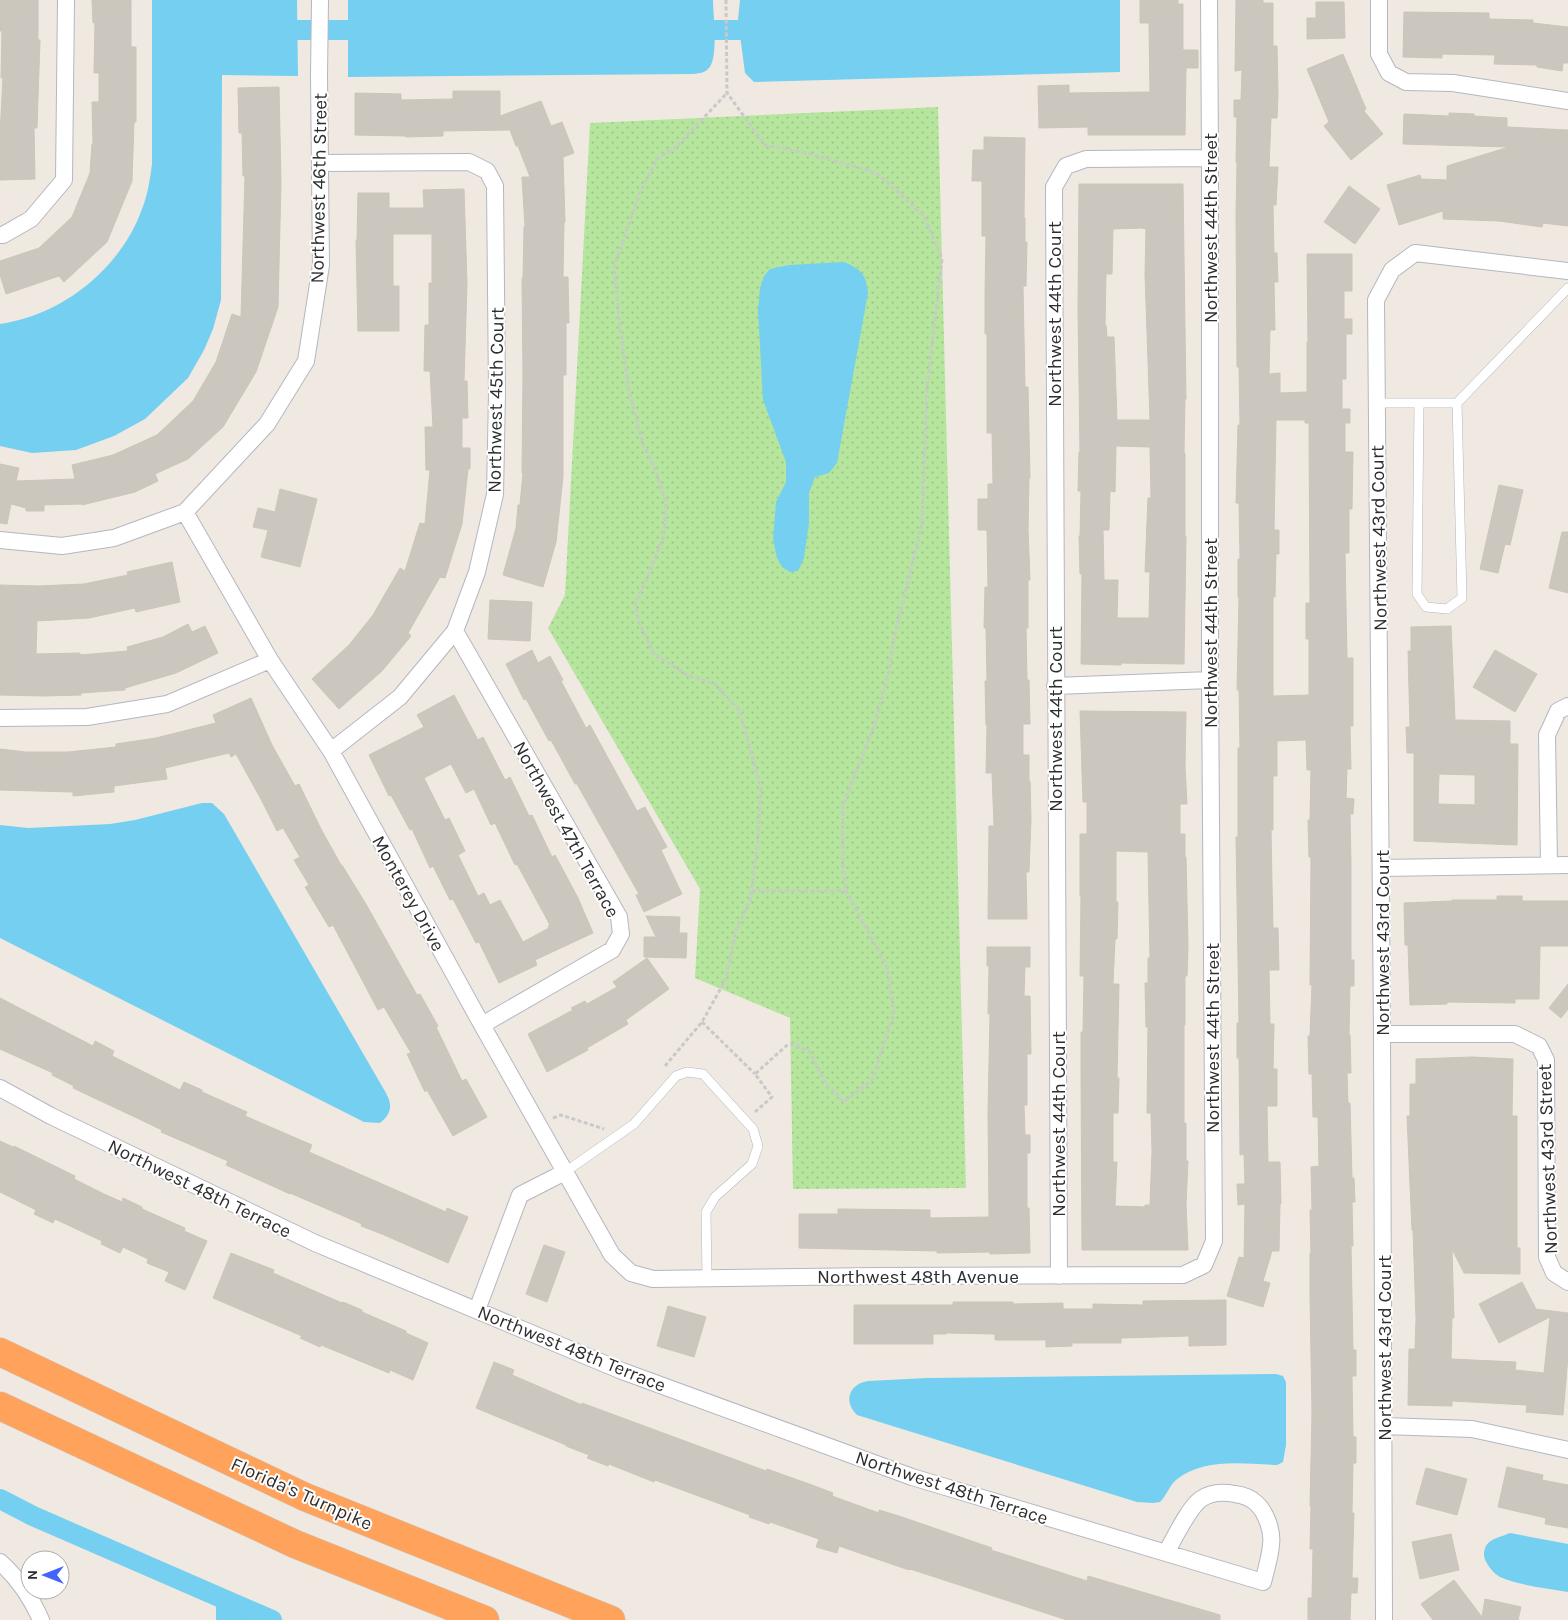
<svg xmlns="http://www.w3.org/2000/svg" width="1568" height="1620" font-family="Karla,sans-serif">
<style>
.grass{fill:url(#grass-dots)}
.water{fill:#75cff0}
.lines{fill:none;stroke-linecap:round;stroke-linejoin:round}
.canal{stroke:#75cff0;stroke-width:20}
.building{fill:#cbc7bf;stroke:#cbc5ba;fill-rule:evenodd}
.lane-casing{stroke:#b4b7c1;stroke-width:10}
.street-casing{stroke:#b4b7c1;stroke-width:18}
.highway-casing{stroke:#c9c9c9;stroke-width:29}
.path{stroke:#c9c9c9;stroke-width:3;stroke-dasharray:4 2.5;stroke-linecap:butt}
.lane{stroke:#fff;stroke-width:9}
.street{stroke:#fff;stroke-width:16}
.highway{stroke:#ffa35c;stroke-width:28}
.labels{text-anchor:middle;stroke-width:4;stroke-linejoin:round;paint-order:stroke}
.street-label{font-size:19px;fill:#2e2e2e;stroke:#fff}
</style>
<defs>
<pattern id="grass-dots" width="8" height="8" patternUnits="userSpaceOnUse" patternTransform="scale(1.25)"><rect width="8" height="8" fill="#b6e59e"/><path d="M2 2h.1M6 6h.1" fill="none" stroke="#9dc588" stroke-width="1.8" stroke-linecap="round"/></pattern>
</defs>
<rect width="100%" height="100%" fill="#efe9e1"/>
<path class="grass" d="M938 107 966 1188 793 1189 790 1018 695 978 700 889 548 628 565 595 590 123Z"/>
<path class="water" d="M152 0H297L298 76 222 75 221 300 213 329 204 350 188 378 145 419 114 436 76 450 32 453 0 446V324C63 315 121 268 142 209 148 194 150 179 152 164Z
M348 0H713C713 15 719 60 708 69 705 73 699 73 694 74L348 77Z
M740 0H1120V72L754 82 745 73 738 20Z
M844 262C862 270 866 274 868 293L837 463 829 473 815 477 809 493V523L804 558 798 571 790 572 782 567 777 558 773 539 776 502 786 482V462L763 400 758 311 760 288 764 276 770 269 789 265Z
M202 803H212L224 814 386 1093C393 1106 391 1114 380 1123L364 1122 0 938V825L28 828 110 824 135 820Z
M1276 1374 1283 1376 1286 1382V1445L1283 1462 1277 1465C1243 1464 1205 1457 1176 1480 1169 1486 1167 1495 1160 1502L1153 1503 1137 1502 857 1415C843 1401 849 1384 868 1381L927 1378Z
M1510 1533 1568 1544V1592C1546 1588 1521 1586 1500 1577 1494 1574 1485 1563 1484 1556 1484 1539 1496 1539 1510 1533Z
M216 1597 272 1620H216Z"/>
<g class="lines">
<path class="canal" d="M271 30H374
M686 30H767
M0 1499 33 1516 272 1620"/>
</g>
<path class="building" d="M0 0H38V40H40L37 128H34L35 179 0 180V134L3 78H1L2 31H0Z
M92 0H131V47H136V122H134L132 181 107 242 64 282 59 276 6 294 0 275V261L39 248 72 217 90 173 92 144H93L92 102H99V73H94L95 22 93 23Z
M1140 0H1178V4H1183V50H1198V68H1186L1185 135H1088V127L1039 128 1038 86 1069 85V93L1150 92 1149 23H1140Z
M1236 0H1263V3H1273V46H1277L1278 93 1277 118H1271L1269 167H1278L1276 205H1273L1274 253H1277L1278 282H1274L1275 330H1270L1269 374 1280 373V393L1307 392V342H1308L1307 254H1352V291H1344V319H1352V334H1346V379H1342V409H1350V423H1345V452H1353L1352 509H1349V553H1345L1347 658H1353V726H1350L1351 769H1347L1346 798 1354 799 1353 814H1350L1351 863V960H1354V986H1350L1349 1035H1350L1351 1073H1347L1348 1103H1350L1352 1178H1354L1355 1202H1352L1353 1246H1351L1353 1350H1356V1376H1352L1353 1437H1356V1463H1353L1352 1513H1354L1352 1578H1358L1357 1593H1351L1350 1620H1308V1598H1312L1313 1549H1310L1311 1506H1310L1312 1414 1310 1296V1253H1311L1310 1210H1312L1311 1167 1319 1166 1318 1117H1313L1312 1074H1309L1308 1036H1310L1312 985H1310L1311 857H1309L1308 820H1310L1311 770H1307L1306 740 1277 741V776H1273V830H1271L1272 884 1273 928H1278L1279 970H1269L1270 1024H1274L1273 1069H1277V1106H1267L1268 1162H1280L1281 1204H1280L1279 1251H1272L1263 1281 1270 1283 1263 1307 1227 1296 1239 1257 1244 1258 1245 1204 1238 1205 1237 1184H1245L1244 1154 1240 1155 1239 1058H1237V1023H1239L1236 837H1238V748H1240L1239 690H1237L1239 597H1238V559H1240L1239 503H1236L1238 425H1240L1239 367H1237L1236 215 1237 162H1236L1237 117H1234V100H1241L1242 70 1235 71ZM1276 420H1305V423H1309L1310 603H1306V639H1309V695L1273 696V597H1275L1276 554H1279V530H1274Z
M1316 2H1344L1345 38 1307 39V18H1316Z
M1404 12 1489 13V19L1533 20V23L1568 27V63H1563L1562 71 1537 67V65L1494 64 1495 55 1442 54V58L1403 57Z
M1343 54 1366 109 1364 111 1383 134 1351 160 1324 126 1329 122 1307 69Z
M279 87 281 182 278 307 256 372 223 427 188 459 155 474 158 481 135 492 82 505V504L44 505V511H26V508L11 504 7 524 0 523V464L19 468 16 481 75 479 72 465 113 455 157 435 193 401 216 362 232 314 241 317 245 176H243L242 133H239L238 88Z
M453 91H500V116L541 101 551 126 562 122 574 153 563 157 565 222H564L563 277H568L569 323H566V375H563V477L556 542 543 587 503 575 516 528 518 505H520L523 473H522L523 375 522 278H523L524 227H525L522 177H530L518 146H516L510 130 443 131V136L406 137V136L355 135V93L401 94V100L453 99Z
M1449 113 1474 114V116L1507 118V127L1568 130V226L1543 223 1542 227 1499 221 1443 219V211L1399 225 1387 185 1420 175 1421 179 1447 180V166L1509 147 1403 144 1404 114 1449 116Z
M984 137 1025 138 1024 218H1025V242H1027L1026 286H1023L1025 387H1028L1030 478H1029L1028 530 1030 580H1028V628H1026L1027 680H1029L1030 724H1023V755H1029V781H1030L1031 819 1029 872H1026L1027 919H988L989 826H994L992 773H986L987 725H986L985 681H987L986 628H984L985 587H988L987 530H978V499H988V484H993L992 433H987V334H985V293L986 236H982V181H972L973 150H984Z
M1079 184H1183L1186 399H1185L1184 453H1185V536H1186L1184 664 1121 663V665L1081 664 1082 574H1080L1079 536H1080L1081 491H1078L1079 452H1080L1078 310ZM1142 228 1146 229 1145 274 1150 420H1117L1114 337H1107L1106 325H1105L1106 274H1112L1113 229ZM1116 446 1150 447 1151 498H1148L1145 572H1150L1149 618H1117L1118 580H1104L1103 530H1109L1110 491 1115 492Z
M1349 186 1380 209 1355 244 1324 222Z
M464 189 467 283 464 381H467L468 418H462V448H470V469H468L462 524 445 578 440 577 408 633 411 636 382 671 339 709 312 679 349 645 373 615 400 568 405 571 420 523 425 524 430 470H426L425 427H433L430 371H424L425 325H429V283H432V234H393V286H399V331H358L356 240H357L358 193H389V208H424L423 190Z
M1499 485 1523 490 1510 545 1505 544 1498 573 1480 569Z
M280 489 317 499 300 567 261 557 268 530 253 527 258 508 275 512Z
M1562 532H1568V593L1549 588Z
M172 562 180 602 136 612 135 608 89 618 37 621 36 654 80 653V655L128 651 127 647 163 637 188 624 192 632 205 626 218 653 176 673 125 688V690L81 693V695L44 696 0 695V585L39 586 84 584 128 575 127 572Z
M490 600 532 602 530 641 488 639Z
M1451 626 1455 720 1510 721V744H1518L1517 845 1414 841V753H1407L1406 727H1410L1408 651H1411V627ZM1439 774 1475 775V805L1438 804Z
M532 650 538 663 550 656 563 680 561 681 586 728 590 725 637 811 645 807 667 847 661 850 682 894 644 912 636 895 639 894 600 825 577 784H575L551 740 549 741 526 699 524 700 506 664Z
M1495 650 1537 674 1515 712 1473 687Z
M454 695 478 740 483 737 505 780 510 777 529 816 532 815 552 857 555 855 578 898 593 933 535 960 537 965 499 983 479 942 476 943 453 899 450 900 433 866 430 868 412 829 410 830 391 795 389 796 369 755 424 727 417 715ZM451 764 466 793 474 789 491 825 495 823 515 865 517 864 550 925 548 926 549 928 523 942 500 900 490 905 484 893 478 896 458 855 465 851 449 818 445 820 424 778Z
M251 698 272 745 295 786 299 784 321 829 341 865H342L367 906 417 995 420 994 438 1026 436 1027 462 1081 466 1079 487 1117 453 1136 427 1090 425 1092 407 1054 411 1053 384 1007 378 1010 333 925 329 927 305 887 309 885 294 860 300 857 283 828 277 831 262 801 236 754 231 757 229 753 165 768 167 779 114 786V792L73 796V792L0 790V749L26 752H68L116 747V744L156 738 216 723 213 715Z
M1080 711 1186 712 1185 766 1187 804H1180V834H1185V857H1186L1188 946 1187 976H1185V1025H1184V1123H1186V1161H1188L1186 1205 1188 1250H1082L1081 1069V1032H1083L1084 976H1080L1081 896H1080V834H1087V802H1083ZM1116 851 1148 852 1150 958H1148V983H1145L1146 1027H1148L1147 1113H1151L1152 1151 1150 1205H1145V1207L1115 1206 1117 1162H1113V1113H1118L1119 1078H1117L1119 984H1113L1115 939H1117L1118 902H1116Z
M1497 896H1522V901H1568V946H1540L1539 999H1515V1003L1447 1002V1004L1410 1005 1408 945H1405L1404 903 1452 901V900H1497Z
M646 916 680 917 679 933H687L686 958 644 957V937H656Z
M987 947H1030V967H1025L1024 996H1030L1031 1054H1027V1105H1024L1025 1135H1030V1153H1027V1208H1029L1030 1253 990 1254V1252L937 1253V1251L799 1248V1214H838V1209L930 1210V1218L989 1217 988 1112 990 1014H988L989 966H987Z
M647 958 669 989 626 1020 628 1024 587 1048 588 1050 547 1072 528 1034 573 1010 571 1008 585 1001 587 1004 617 987 613 982Z
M1568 984V1009L1561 1018 1549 1008Z
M0 998 93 1046 95 1041 114 1051 112 1056 180 1090 184 1082 202 1090V1092L247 1112 245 1116 312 1145 309 1152 446 1212 447 1208 468 1217 448 1263 382 1234 361 1226 362 1224 290 1193V1194L226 1165 228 1161 161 1132 162 1130 139 1119 73 1088 74 1086 52 1075 53 1073 0 1049Z
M1472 1057 1513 1059 1512 1116H1517V1248H1520V1274L1464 1273 1452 1249 1454 1318H1452L1451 1359 1516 1362 1515 1370 1544 1373 1550 1317 1499 1343 1479 1304 1522 1282 1536 1309 1568 1313V1356L1563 1415 1526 1412 1527 1405 1452 1401V1406L1408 1405 1409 1349H1415L1416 1319 1413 1230H1412L1407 1116H1410V1084H1416V1059Z
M0 1141 13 1147 14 1146 75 1176 74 1179 104 1194 122 1202 123 1198 142 1207V1209L185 1228 184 1231 207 1241 185 1290 165 1281 169 1272 147 1263 148 1259 123 1247 120 1253 101 1244 102 1241 55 1219 53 1223 34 1214 36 1210 0 1192Z
M544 1245 565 1252 547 1302 526 1294Z
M231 1253 274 1270 273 1273 342 1303 343 1302 362 1310V1312L406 1331V1333L428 1343 413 1380 390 1370 389 1373 321 1345 320 1347 300 1338 302 1336 213 1298Z
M1226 1300V1345L1189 1346V1336L1121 1338V1343H1072V1346L1046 1347V1340H995V1334L946 1333V1334H933V1344H854V1305H953V1302H1013V1304L1063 1303V1309H1093V1304L1143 1305V1301Z
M668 1306 706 1317 694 1357 657 1346Z
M494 1362 514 1370 512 1375 582 1405V1403L766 1471 767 1469 812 1485 833 1493 832 1496 879 1513V1510L899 1516 992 1548 991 1550 1087 1581 1088 1576 1220 1615V1620H1067L910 1569 909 1570 839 1546 837 1553 816 1547 819 1539 770 1522 769 1524 749 1517 750 1515 655 1480 654 1482 609 1464 608 1466 587 1458 589 1455 566 1446V1445L476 1408Z
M1507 1467 1543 1475 1542 1480 1568 1485V1528L1545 1524 1546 1518 1498 1507Z
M1426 1468 1467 1479 1457 1515 1416 1504Z
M1451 1534 1459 1570 1420 1579 1412 1542Z
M1454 1580 1482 1617 1485 1599 1521 1607 1518 1620H1433L1421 1604Z"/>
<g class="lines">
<defs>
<path id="lane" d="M1377 403H1457
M1419 403 1417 594 1426 607 1447 609 1462 598 1457 403 1568 288
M565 1172 634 1124 676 1076 687 1072 703 1074 753 1129 758 1146 752 1164 715 1197 706 1212 707 1278"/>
<path id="street" d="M1379 0V54L1389 73 1406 82 1453 83 1568 101
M320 163 469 162 487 171 495 186 497 393 495 494 477 572 455 631 400 697 331 751
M0 235H3L31 219 64 180 66 0
M185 512 270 660 331 751 482 1025 612 1255 631 1273 653 1279 875 1276 1183 1275 1204 1265 1214 1241 1210 680V158L1209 0
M0 540 62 546 114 538 185 512 267 424 306 361 321 265 319 76 320 0
M455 631 619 917 621 934 612 950 482 1025
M1055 686 1210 680
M0 718 87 717 167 704 270 660
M1549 865 1547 735 1558 711 1568 706
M1381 868 1568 865
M1382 1034H1515L1539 1046 1546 1060 1547 1257 1554 1273 1568 1282
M0 1088 51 1116 315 1243 622 1371 912 1477 1263 1582C1266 1570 1270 1557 1271 1545 1273 1531 1266 1512 1256 1503 1250 1497 1242 1495 1235 1494 1224 1492 1211 1492 1201 1499 1189 1507 1174 1539 1166 1553
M1059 1276 1054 187 1066 166 1086 159 1210 158
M477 1310 520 1195 565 1172
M1384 1426 1472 1429 1568 1450
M0 1562C19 1579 31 1597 41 1620
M1384 1620 1382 1034 1376 300 1392 270 1415 253 1568 271"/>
<path id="highway" d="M0 1352 305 1497 611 1620
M0 1406 295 1544 485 1620"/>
</defs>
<use href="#lane" class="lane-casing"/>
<use href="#street" class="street-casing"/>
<use href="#highway" class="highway-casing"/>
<path class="path" d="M726 0 727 93 765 145 810 154 877 173 924 216 942 259 927 388 922 524 894 638 889 672 873 729 843 805V869L846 891H751
M702 1022 755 1074
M665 1066 702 1022 726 979 736 930 750 901 758 840 761 789 740 711 715 684 689 676 654 654 639 623 635 603 646 581 664 535 666 504 656 471 643 444 629 390 620 327 614 267 640 192 658 158 676 147 727 93
M755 1112 772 1097 755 1074 786 1046 794 1044 810 1052 825 1083 844 1102 872 1080 894 1013 887 967 846 891
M553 1118 561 1115 604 1129"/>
<use href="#lane" class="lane"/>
<use href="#street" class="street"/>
<use href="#highway" class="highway"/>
</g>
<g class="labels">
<g class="street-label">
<text transform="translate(318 188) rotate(-89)" y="7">Northwest 46th Street</text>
<text transform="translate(1210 228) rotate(-90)" y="7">Northwest 44th Street</text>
<text transform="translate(1054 314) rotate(-90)" y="7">Northwest 44th Court</text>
<text transform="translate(495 400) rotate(-89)" y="7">Northwest 45th Court</text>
<text transform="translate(1378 538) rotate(-91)" y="7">Northwest 43rd Court</text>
<text transform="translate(1210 633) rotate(-90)" y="7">Northwest 44th Street</text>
<text transform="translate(1055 719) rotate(-90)" y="7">Northwest 44th Court</text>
<text transform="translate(567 829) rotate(61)" y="7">Northwest 47th Terrace</text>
<text transform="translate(409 893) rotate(61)" y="7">Monterey Drive</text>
<text transform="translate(1382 943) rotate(-90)" y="7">Northwest 43rd Court</text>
<text transform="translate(1212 1038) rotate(-90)" y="7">Northwest 44th Street</text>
<text transform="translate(1058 1124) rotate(-90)" y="7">Northwest 44th Court</text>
<text transform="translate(1547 1159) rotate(-92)" y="7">Northwest 43rd Street</text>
<text transform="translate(200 1188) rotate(26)" y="7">Northwest 48th Terrace</text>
<text x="918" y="1283">Northwest 48th Avenue</text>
<text transform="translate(572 1348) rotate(22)" y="7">Northwest 48th Terrace</text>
<text transform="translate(1384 1348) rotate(-90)" y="7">Northwest 43rd Court</text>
<text transform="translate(952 1487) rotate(18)" y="7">Northwest 48th Terrace</text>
<text transform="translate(302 1493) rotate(24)" y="7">Florida's Turnpike</text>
</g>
</g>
<g transform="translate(45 1575) rotate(270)"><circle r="24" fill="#ffffff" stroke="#ababab"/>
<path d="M0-4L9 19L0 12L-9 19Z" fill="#4264fb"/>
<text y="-8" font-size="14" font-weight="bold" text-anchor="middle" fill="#2e2e2e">N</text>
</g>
</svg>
